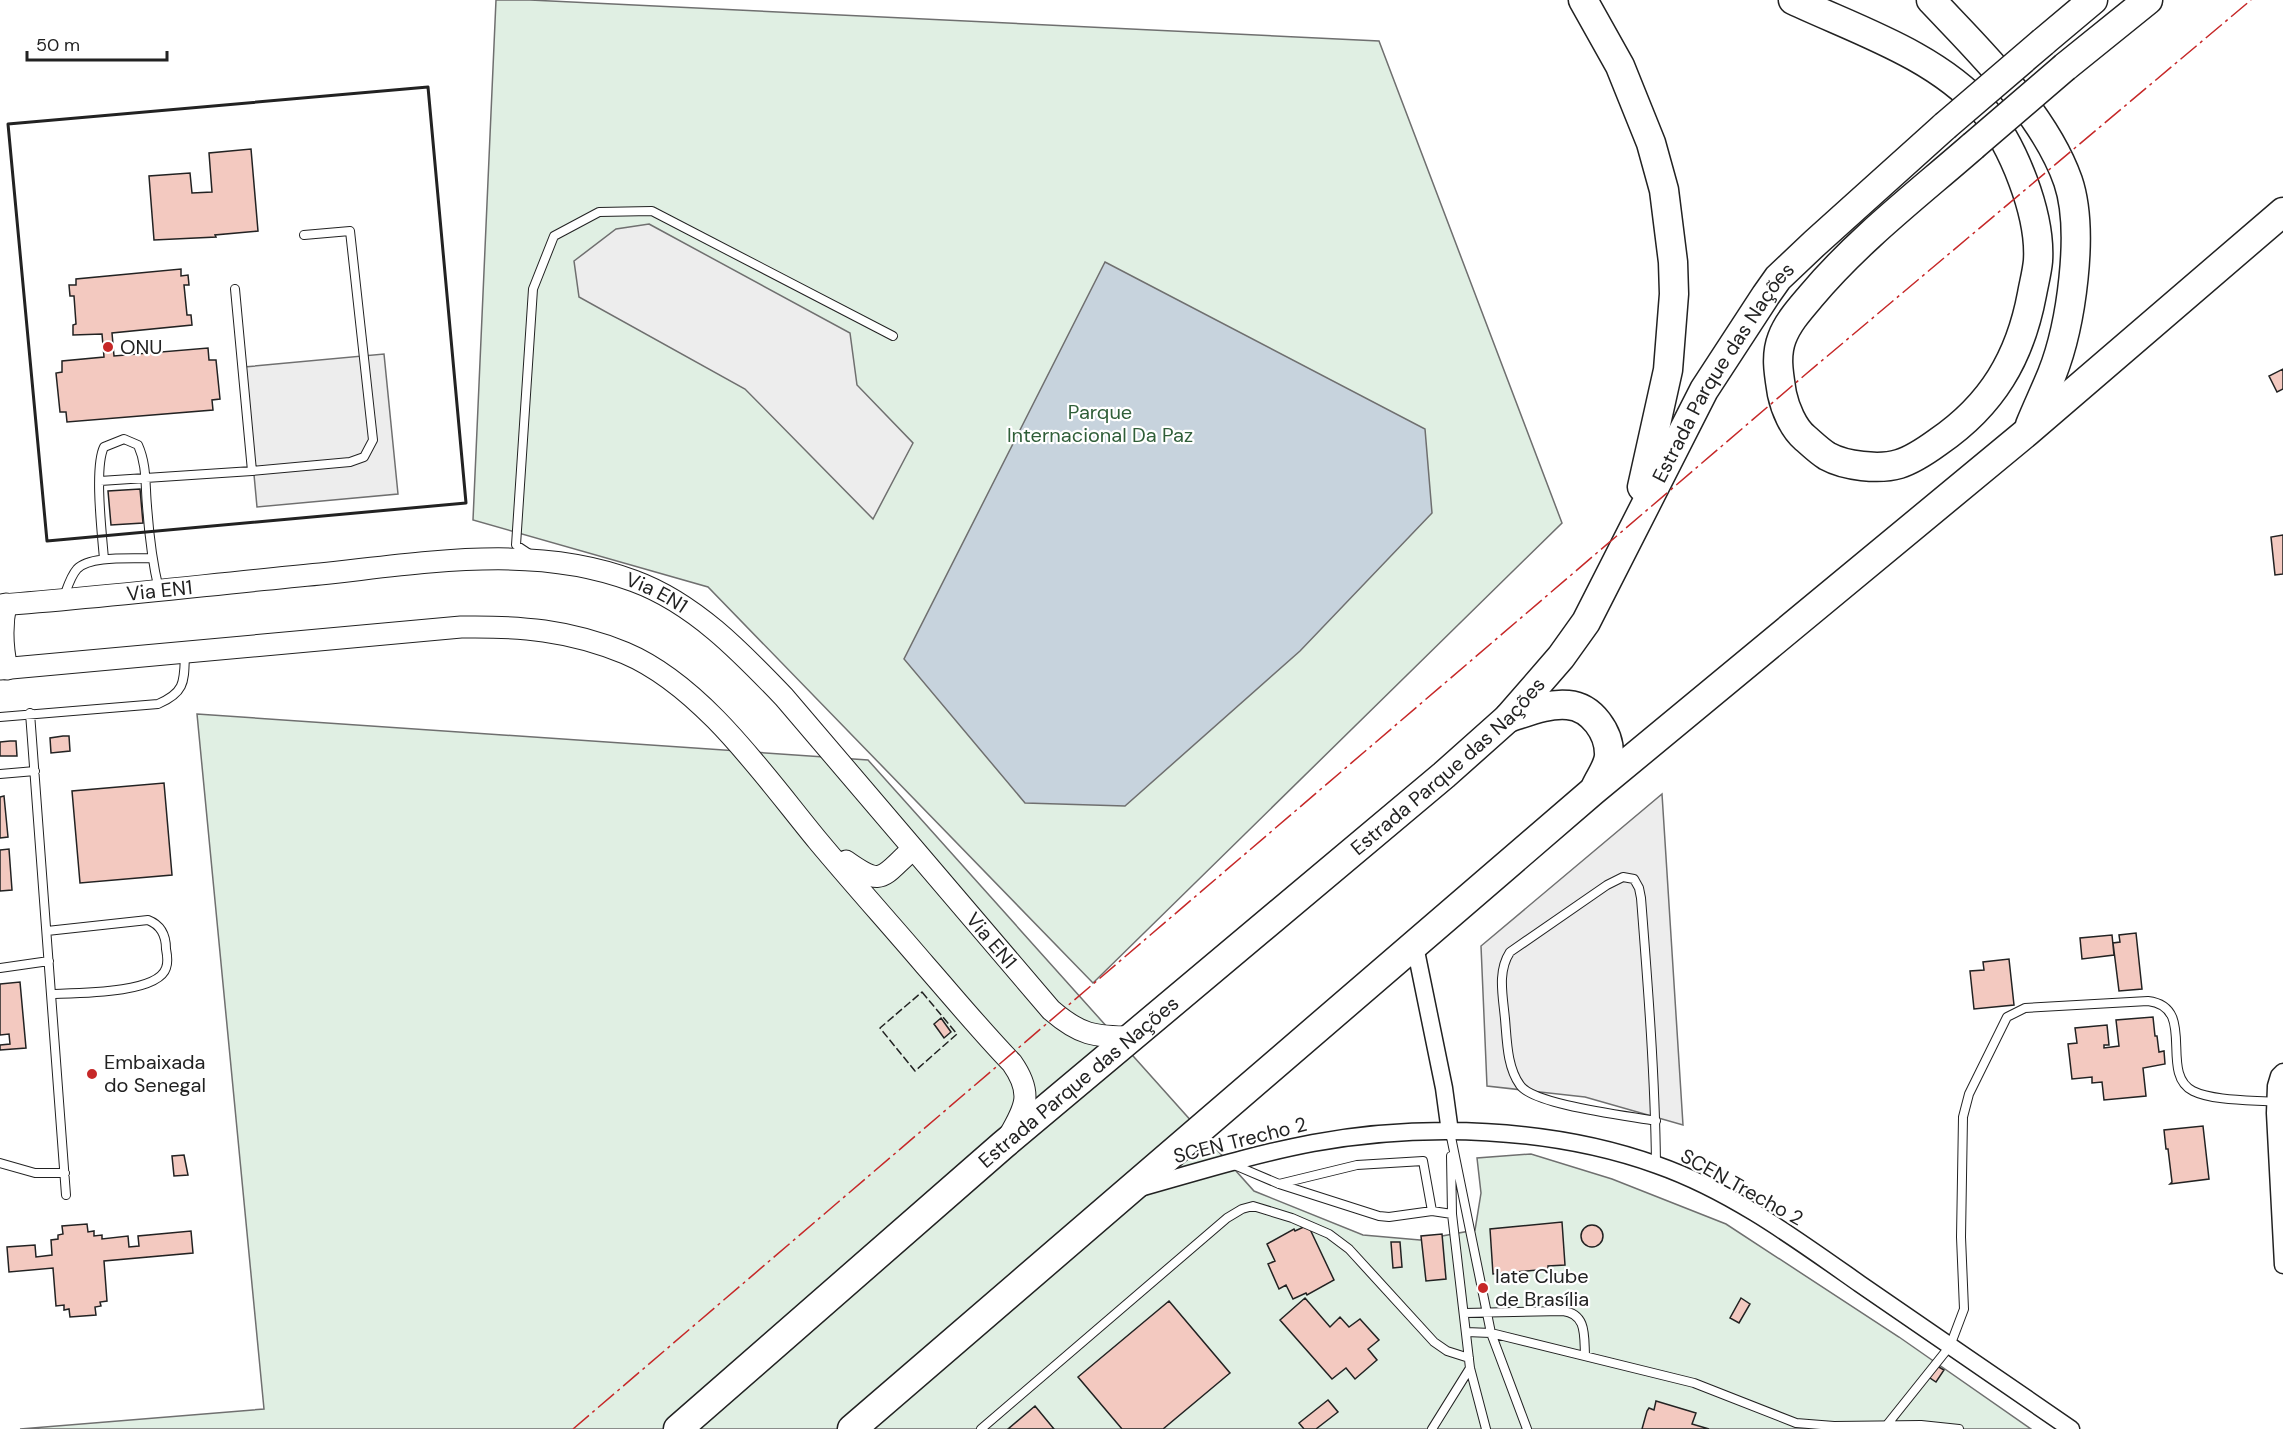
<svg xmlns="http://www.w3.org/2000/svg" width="2283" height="1429" font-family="'DM Sans',sans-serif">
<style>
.green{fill:#e0efe3;stroke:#6f6f6f;stroke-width:1.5}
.parking{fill:#ededed;stroke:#6f6f6f;stroke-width:1.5}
.water{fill:#c7d3dd;stroke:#6f6f6f;stroke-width:1.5}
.building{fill:#f3c9c0;stroke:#222;stroke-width:1.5}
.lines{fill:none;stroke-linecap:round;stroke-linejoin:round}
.service-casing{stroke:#222;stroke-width:10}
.minor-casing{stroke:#222;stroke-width:19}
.tertiary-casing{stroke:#222;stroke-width:23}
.trunk-casing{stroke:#222;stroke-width:31}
.service{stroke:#fff;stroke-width:8}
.minor{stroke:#fff;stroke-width:16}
.tertiary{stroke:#fff;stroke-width:21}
.trunk{stroke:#fff;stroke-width:28}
.trunk-bridge-casing{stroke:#222;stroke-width:31;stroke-linecap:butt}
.trunk-bridge{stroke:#fff;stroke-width:28}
.fence{stroke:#222;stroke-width:1.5;stroke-dasharray:8 3;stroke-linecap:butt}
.wall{stroke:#222;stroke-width:3}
.power{stroke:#c62828;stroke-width:1.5;stroke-dasharray:21 4.5 3 4.5;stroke-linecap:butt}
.poi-dot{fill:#c62828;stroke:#fff;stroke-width:2}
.labels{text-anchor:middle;stroke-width:4.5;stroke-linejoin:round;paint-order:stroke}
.poi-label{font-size:20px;fill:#222;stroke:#fff;text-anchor:start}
.street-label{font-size:20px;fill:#222;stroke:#fff}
.park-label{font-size:20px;fill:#2f5e38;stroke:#fff}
</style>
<rect width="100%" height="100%" fill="#fff"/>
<path class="green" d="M496 0H530L1379 41 1562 523 1093 983 708 587 473 520Z
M197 714 868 760 1254 1191 1363 1235 1420 1240 1475 1230 1481 1193 1477 1158 1531 1154 1612 1179 1726 1224 1899 1337 2031 1429H20L264 1409Z"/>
<path class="parking" d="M649 224 850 333 857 385 913 443 873 519 745 389 579 297 574 261 616 229Z
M384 354 398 494 257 507 244 367Z
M1662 794 1683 1125 1585 1097 1487 1086 1481 946Z"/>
<path class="water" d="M1105 262 1425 429 1432 513 1300 651 1125 806 1025 803 904 659Z"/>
<path class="building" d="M251 149 258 231 215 235 216 237 154 240 149 176 190 173 192 193 212 192 209 153Z
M251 149 258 231 215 235 216 237 154 240 149 176 190 173 192 193 212 192 209 153Z
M181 269V276L188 275 189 285H184L187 315H191L192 325 112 333 114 356 208 348 209 360H216L220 399 212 400 213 410 67 422 66 412H60L56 373 62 372V361L104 357 102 334 73 335V325L76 324 74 296H70L69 285H76V279Z
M181 269V276L188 275 189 285H184L187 315H191L192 325 112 333 114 356 208 348 209 360H216L220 399 212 400 213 410 67 422 66 412H60L56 373 62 372V361L104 357 102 334 73 335V325L76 324 74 296H70L69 285H76V279Z
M2283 369V389L2277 392 2269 376Z
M140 489 143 523 111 525 108 491Z
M140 489 143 523 111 525 108 491Z
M2283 535V574L2275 575 2271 537Z
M63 736H69L70 751 51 753 50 738Z
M63 736H69L70 751 51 753 50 738Z
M10 741H16L17 756H0V742Z
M10 741H16L17 756H0V742Z
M164 783 172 875 80 883 72 791Z
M164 783 172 875 80 883 72 791Z
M4 796 8 837 0 838V797Z
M4 796 8 837 0 838V797Z
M9 849 12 890 0 891V850Z
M9 849 12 890 0 891V850Z
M2136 933 2142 989 2119 991 2113 943 2120 942 2119 935Z
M2112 935 2114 955 2082 959 2080 938Z
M2009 959 2014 1005 1974 1009 1970 971 1984 970 1983 962Z
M20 982 26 1048 0 1050V1045L10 1044 9 1034 0 1035V984Z
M20 982 26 1048 0 1050V1045L10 1044 9 1034 0 1035V984Z
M2153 1017 2155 1036H2157L2159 1052 2164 1051 2165 1064 2143 1068 2146 1096 2104 1100 2102 1082 2092 1083V1077L2072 1079 2068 1044 2077 1043 2075 1028 2107 1025 2109 1045H2104V1048L2119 1046 2116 1020Z
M941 1018 951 1032 944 1038 934 1024Z
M941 1018 951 1032 944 1038 934 1024Z
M2203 1126 2209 1179 2170 1184 2172 1182 2168 1149H2166L2164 1130Z
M184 1155 188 1175 174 1176 172 1156Z
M184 1155 188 1175 174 1176 172 1156Z
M1562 1222 1565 1265 1548 1266V1269L1493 1274 1490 1229Z
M87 1224 88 1232 94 1231V1236L102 1235V1239L128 1236 129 1247 139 1246 138 1236 191 1231 193 1253 104 1261 107 1301 100 1302 101 1306 95 1307 96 1315 70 1317 69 1309 64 1310V1305L56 1306 53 1268 9 1272 7 1247 35 1245 36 1257 52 1255 51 1240 58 1239V1235L63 1234 62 1226Z
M87 1224 88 1232 94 1231V1236L102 1235V1239L128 1236 129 1247 139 1246 138 1236 191 1231 193 1253 104 1261 107 1301 100 1302 101 1306 95 1307 96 1315 70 1317 69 1309 64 1310V1305L56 1306 53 1268 9 1272 7 1247 35 1245 36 1257 52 1255 51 1240 58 1239V1235L63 1234 62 1226Z
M1581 1236a11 11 0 1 1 22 0a11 11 0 1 1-22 0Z
M1308 1225 1334 1280 1307 1295 1306 1293 1293 1299 1286 1285 1279 1289 1268 1264 1275 1261 1267 1244 1294 1229 1295 1231Z
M1442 1234 1446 1279 1426 1281 1421 1236Z
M1391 1242H1400L1402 1267 1393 1268Z
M1305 1298 1330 1327 1340 1317 1349 1327 1360 1319 1379 1340 1368 1349 1377 1360 1355 1379 1346 1368 1332 1379 1280 1320Z
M1741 1298 1750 1304 1739 1323 1730 1318Z
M1169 1301 1230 1373 1163 1429H1122L1078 1377Z
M1932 1363 1944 1370 1936 1382 1924 1374Z
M1328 1400 1338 1412 1316 1429H1304L1299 1423Z
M1656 1401 1696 1413 1692 1424 1709 1429H1642L1647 1411 1649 1408 1654 1410Z
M1035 1406 1054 1429H1008Z"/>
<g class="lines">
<defs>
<path id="service" d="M235 289 252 471
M100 481 252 471 350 462 364 457 373 440 350 231 304 235
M531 555 516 545 533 289 554 236 599 212 652 211 893 336
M104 559C102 534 94 467 104 447L124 439 138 445C147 465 145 485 147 506 149 534 152 561 159 590
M63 599C67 589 70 577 77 569 90 555 133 559 151 558
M30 713 66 1195
M0 717 158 704C186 692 184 681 185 653
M0 774 35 771
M47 931 148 920C161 925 166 935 166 949 167 954 168 963 166 968 158 994 75 993 51 994
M0 968 49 961
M1656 1121C1630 1116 1533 1105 1520 1085 1507 1067 1507 1041 1505 1019 1503 996 1497 972 1510 952L1607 885 1623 877 1634 879 1639 888 1641 898C1648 987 1655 1075 1656 1164
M1450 1132 1491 1333 1527 1429
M1451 1156 1452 1214 1470 1368 1486 1429
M0 1163 35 1173H65
M1232 1164 1279 1184 1379 1216 1389 1217 1432 1211 1452 1214
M1279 1184 1357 1165 1423 1161 1432 1211
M1464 1313 1563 1311C1587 1314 1584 1336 1585 1355
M1466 1332 1491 1333 1694 1383 1796 1423 1834 1426 1921 1425 1959 1429
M1886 1426 1950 1346 1964 1309 1961 1237 1963 1117 1969 1094 2007 1017 2025 1008 2148 1001C2198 1007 2158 1073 2193 1091 2213 1101 2253 1100 2276 1102
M981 1429 1227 1218 1242 1209 1253 1206 1292 1218 1329 1234 1349 1249 1434 1342 1447 1351 1469 1358
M1432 1429 1470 1368"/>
<path id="minor" d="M1415 946 1444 1088 1450 1132
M2283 1072 2279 1076 2276 1086 2275 1113 2283 1265
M1140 1188C1197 1172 1255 1154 1313 1143 1424 1123 1551 1127 1657 1165 1731 1191 1796 1239 1860 1284 1930 1332 2001 1381 2071 1429"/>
<g id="tertiary">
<path d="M6 604C1 627 2 646 7 669"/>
<path id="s1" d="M0 605C107 597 214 584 320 574 424 563 534 543 634 581 694 603 741 652 784 697L1051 1010C1080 1035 1094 1037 1132 1037"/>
<path d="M0 669 461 627C520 626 569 630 625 653 703 686 766 778 818 841 853 883 890 924 925 965 954 998 982 1032 1012 1063 1033 1093 1026 1107 1009 1136"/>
<path d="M846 861C884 888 881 877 913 849"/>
</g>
<g id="trunk">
<path d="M1583 0 1620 66 1651 143 1664 190 1673 262 1674 294 1668 370 1642 487"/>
<path d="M1793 0C1857 30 1935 55 1983 109 2013 144 2041 214 2038 261 2037 272 2034 283 2032 294 2020 358 1992 405 1938 442 1927 450 1912 460 1899 464 1879 470 1845 466 1827 456 1819 451 1812 444 1805 438 1793 428 1785 408 1782 394 1779 375 1775 356 1782 338 1788 322 1800 309 1811 296 1858 240 1918 194 1973 146"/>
<path d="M1931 0C1979 51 2044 113 2068 181 2085 231 2071 326 2052 374 2045 391 2037 408 2030 425"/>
<path d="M2043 42 2093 0"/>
<path d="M2065 67 2148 0"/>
<path d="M1508 718C1527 712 1548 703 1568 705 1592 707 1610 733 1609 756 1608 767 1600 777 1596 786"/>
<path id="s2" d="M678 1429 1003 1145 1444 775 1508 718 1561 657 1586 622 1704 390 1766 295 1778 278 1815 243 1945 126"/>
<path d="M852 1429 1593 791 2027 432 2283 212"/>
</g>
</defs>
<use href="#service" class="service-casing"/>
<use href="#minor" class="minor-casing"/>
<use href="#tertiary" class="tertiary-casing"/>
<use href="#trunk" class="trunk-casing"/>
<use href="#service" class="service"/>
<use href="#minor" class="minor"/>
<use href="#tertiary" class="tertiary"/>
<use href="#trunk" class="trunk"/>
<defs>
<path id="trunk-bridge" d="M1945 126 2043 42
M1973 146 2065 67"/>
</defs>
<use href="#trunk-bridge" class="trunk-bridge-casing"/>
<use href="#trunk-bridge" class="trunk-bridge"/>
<path class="fence" d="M922 992 957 1034 915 1071 880 1028Z"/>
<path class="wall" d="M428 87 466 503 47 541 8 124Z"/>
<path class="power" d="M573 1429 1806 374 2251 0"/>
</g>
<g class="poi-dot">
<circle cx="108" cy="347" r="6"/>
<circle cx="92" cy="1074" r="6"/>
<circle cx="1483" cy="1288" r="6"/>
</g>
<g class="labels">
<g class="poi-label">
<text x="120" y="354">ONU</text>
<text x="104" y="1069">Embaixada<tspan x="104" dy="23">do Senegal</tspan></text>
<text x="1495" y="1283">Iate Clube<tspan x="1495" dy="23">de Brasília</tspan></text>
</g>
<g class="street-label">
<text dy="7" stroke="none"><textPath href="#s2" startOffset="1502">Estrada Parque das Nações</textPath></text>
<text dy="7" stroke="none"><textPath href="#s1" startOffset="160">Via EN1</textPath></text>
<text dy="7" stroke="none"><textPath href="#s1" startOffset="664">Via EN1</textPath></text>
<text dy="7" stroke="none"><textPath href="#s2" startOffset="1016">Estrada Parque das Nações</textPath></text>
<text dy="7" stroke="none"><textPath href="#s1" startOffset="1150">Via EN1</textPath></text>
<text dy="7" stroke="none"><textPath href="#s2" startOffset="530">Estrada Parque das Nações</textPath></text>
<text transform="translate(1240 1140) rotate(-14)" y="7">SCEN Trecho 2</text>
<text transform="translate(1742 1187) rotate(29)" y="7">SCEN Trecho 2</text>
</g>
<g class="park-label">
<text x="1100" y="419">Parque<tspan x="1100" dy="23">Internacional Da Paz</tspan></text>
</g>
</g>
<path d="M27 51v9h140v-9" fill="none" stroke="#222222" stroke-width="3"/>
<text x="36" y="51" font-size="18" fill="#222222" stroke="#ffffff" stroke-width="4.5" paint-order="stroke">50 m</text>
</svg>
